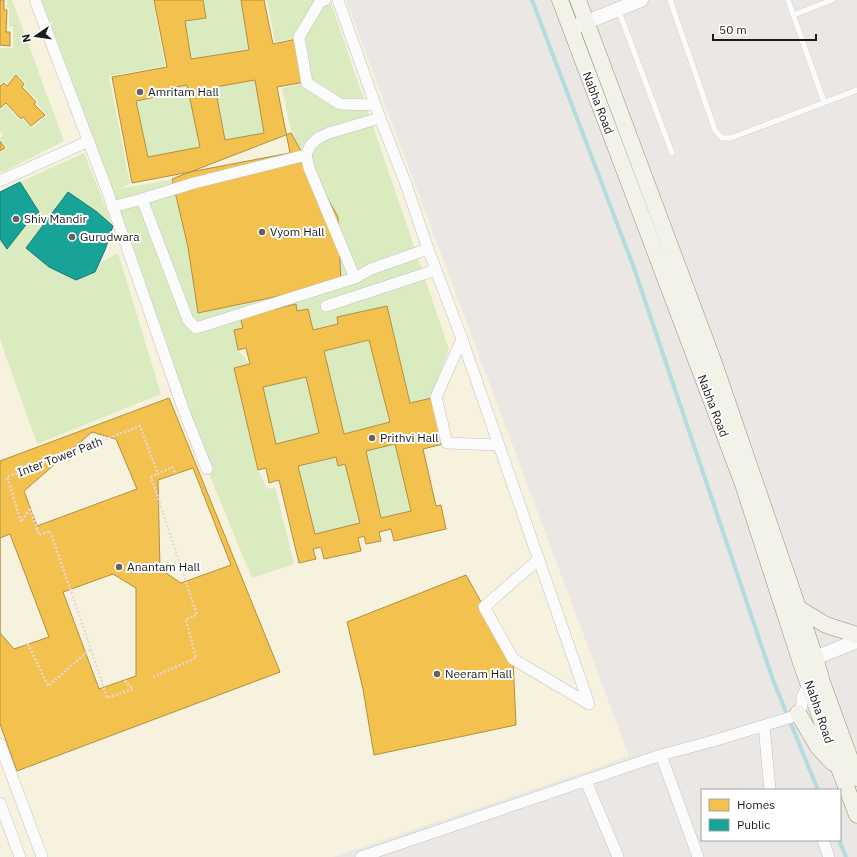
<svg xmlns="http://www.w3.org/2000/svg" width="857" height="857" font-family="'IBM Plex Sans',sans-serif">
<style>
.education{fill:#f6f2dd}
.grass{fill:#daebbf}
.homes{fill:#f2c14e;stroke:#b28f3f;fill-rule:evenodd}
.public{fill:#17a398;stroke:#187a72}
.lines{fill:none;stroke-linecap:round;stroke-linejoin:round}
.stream{stroke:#b3dce1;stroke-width:4}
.service-casing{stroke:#c2c1c0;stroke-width:6}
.minor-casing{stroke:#c2c1c0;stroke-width:12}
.tertiary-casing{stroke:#c2c1c0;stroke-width:15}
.secondary-casing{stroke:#94937c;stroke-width:17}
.path{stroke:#ead7d6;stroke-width:2.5;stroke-dasharray:2 2;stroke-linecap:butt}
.service{stroke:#fcfbfb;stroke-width:5.5}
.minor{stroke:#fcfbfb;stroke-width:11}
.tertiary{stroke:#fcfbfb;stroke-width:14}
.secondary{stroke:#f2f2e8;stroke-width:16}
.poi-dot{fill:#636261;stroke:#fff;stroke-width:1.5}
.labels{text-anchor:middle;stroke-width:4;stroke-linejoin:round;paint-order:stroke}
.poi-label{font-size:12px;fill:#1b1b1b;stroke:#fff;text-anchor:start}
.street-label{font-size:12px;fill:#1b1b1b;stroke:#fff}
</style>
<rect width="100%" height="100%" fill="#eae7e4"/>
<path class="education" d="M0 0H346L629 756 605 765 333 857H0Z"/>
<path class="grass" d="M7 0H12L64 141 1 173 0 171V153L7 148 0 139V138L3 135 0 131V110L6 105 20 121 23 119 32 128 47 115 37 104 38 101 24 87 26 84 17 74 7 83 4 81 0 84V48H13V27L9 26V8L7 7Z
M41 0H153L165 66 109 76 130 184 117 189 290 159 295 151 282 88 306 83 298 38 275 42 267 0H330L449 349 430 399 410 403 387 306 337 317 338 324 313 330 308 309 297 311 295 304 240 317 243 328 234 331 238 350 250 364 234 369 258 470 267 489 275 487 294 564 252 578 207 469 113 190Z
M203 0H241L249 50 191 59 185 21 206 18Z
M255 80 264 133 225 140 215 87Z
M187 85 200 147 148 157 136 101 166 95 165 89Z
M84 153 113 226 68 192 26 248 49 267 76 280 95 272 98 264 118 253 161 394 37 444 0 339V191Z
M369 340 390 422 344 434 324 351Z
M306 377 319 433 276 444 263 387Z
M395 444 411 511 381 518 366 451Z
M336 457 338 466 345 464 360 523 315 534 298 466Z"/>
<path class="homes" d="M0 0H4V10H7L6 32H10V46L0 45Z
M154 0H203L206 18 185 21 191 59 249 50 241 0H264L273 44 297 39 305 82 277 87 290 153 132 183 112 77 167 67ZM255 80 264 133 225 140 215 87ZM187 85 200 147 148 157 136 101 166 95 165 89Z
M16 75 24 84 22 87 36 102 34 104 45 115 31 126 23 117 21 119 6 103 0 108V86L4 83 7 86Z
M291 133 338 217 341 283 198 313 188 247 172 179Z
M0 141 5 148 0 151Z
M296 304 297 311 308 309 313 330 338 324 337 317 387 306 410 403 436 397 447 443 423 449 436 506 441 505 446 529 394 541 391 529 379 532 381 541 366 544 364 536 358 538 361 551 324 559 321 547 313 549 316 559 299 563 279 480 269 483 266 468 258 470 234 368 250 364 246 348 238 350 234 330 243 328 240 317ZM369 340 390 422 344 434 324 351ZM306 377 319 433 276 444 263 387ZM395 444 411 511 381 518 366 451ZM336 457 338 466 345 464 360 523 315 534 298 466Z
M169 398 280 672 17 771 0 724V461Z
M92 432 116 439 137 489 37 526 24 491Z
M193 468 231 565 181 583 160 569 158 480Z
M10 534 49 637 14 649 0 633V538Z
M113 574 136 588V676L99 689 63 592Z
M466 575 513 659 516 725 374 755 363 689 347 622Z"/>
<path class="public" d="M20 182 39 212 25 226 7 249 0 239V192Z
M68 192 97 212 113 226 105 250 95 272 76 280 49 267 26 248Z"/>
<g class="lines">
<path class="stream" d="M532 0 634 268 773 680 818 790
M839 840 846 857"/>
<defs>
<path id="service" d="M670 0 715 130 722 138H731L857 90
M788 0 824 102
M618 9 672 153
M793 15 832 0"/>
<path id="minor" d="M35 0 107 190 185 414 207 469
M325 0 320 2 299 37 307 83 340 104 375 105
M338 0 380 118 407 187 428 249 462 339 589 704
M306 155 309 168 355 278
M0 181 89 141
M142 199 188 320 196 328 355 278 371 269 428 249
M112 207 142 199 194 183 306 155 310 146 318 138 329 133 380 118
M326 306 436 270
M462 339 436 397 447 443 499 445
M539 559 484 607 513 659 589 704
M764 726 770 790
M0 744 42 857
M661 755 698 857
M586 781 618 857
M0 803 20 857
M823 840 829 857
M361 857 661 755 713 741 792 717 798 713 802 705V697L806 689 815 685"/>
<path id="tertiary" d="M577 26 641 0
M805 662 857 641"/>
<path id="secondary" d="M560 0 743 484 801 663 832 750 857 815
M578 0 714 363 815 657 822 682 857 778
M798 608 826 625 857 635
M798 713 818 747 833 763"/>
</defs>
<use href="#service" class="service-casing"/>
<use href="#minor" class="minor-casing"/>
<use href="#tertiary" class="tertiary-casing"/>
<use href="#secondary" class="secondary-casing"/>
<path class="path" d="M30 509 21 522 7 477 140 426 158 474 172 467 176 474
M30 509 39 535 50 531 91 649
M28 644 48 686 91 649 107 698 133 689 124 680
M153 677 196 658 186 619 197 615 151 477 158 474"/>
<use href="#service" class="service"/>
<use href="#minor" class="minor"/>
<use href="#tertiary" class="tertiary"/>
<use href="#secondary" class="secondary"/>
</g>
<g class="poi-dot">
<circle cx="140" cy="92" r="4"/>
<circle cx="16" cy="219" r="4"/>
<circle cx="262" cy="232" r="4"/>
<circle cx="72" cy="237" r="4"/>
<circle cx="372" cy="438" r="4"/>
<circle cx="119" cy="567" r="4"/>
<circle cx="437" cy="674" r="4"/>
</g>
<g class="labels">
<g class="poi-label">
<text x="148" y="96">Amritam Hall</text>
<text x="24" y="223">Shiv Mandir</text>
<text x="270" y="236">Vyom Hall</text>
<text x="80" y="241">Gurudwara</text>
<text x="380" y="442">Prithvi Hall</text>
<text x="127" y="571">Anantam Hall</text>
<text x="445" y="678">Neeram Hall</text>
</g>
<g class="street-label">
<text transform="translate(598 103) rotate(69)" y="4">Nabha Road</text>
<text transform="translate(713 406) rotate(69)" y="4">Nabha Road</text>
<text transform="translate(60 457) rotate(-21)" y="4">Inter Tower Path</text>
<text transform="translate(819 712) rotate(71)" y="4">Nabha Road</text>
</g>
</g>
<rect x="701" y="789" width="140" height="52" fill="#ffffff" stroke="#a4a4a4"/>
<rect x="709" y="799" width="20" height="12" fill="#f2c14e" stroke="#a4a4a4"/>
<text x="737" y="809" font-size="12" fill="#1b1b1b">Homes</text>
<rect x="709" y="819" width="20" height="12" fill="#17a398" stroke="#a4a4a4"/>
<text x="737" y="829" font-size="12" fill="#1b1b1b">Public</text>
<g transform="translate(36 36) rotate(257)" stroke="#ffffff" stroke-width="3" paint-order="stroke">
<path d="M0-3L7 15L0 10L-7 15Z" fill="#1b1b1b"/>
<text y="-6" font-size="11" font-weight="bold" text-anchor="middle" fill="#1b1b1b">N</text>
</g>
<path d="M713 34v6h103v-6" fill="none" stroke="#1b1b1b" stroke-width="2"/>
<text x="719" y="34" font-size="12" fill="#1b1b1b" stroke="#ffffff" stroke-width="3" paint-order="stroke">50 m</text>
</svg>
